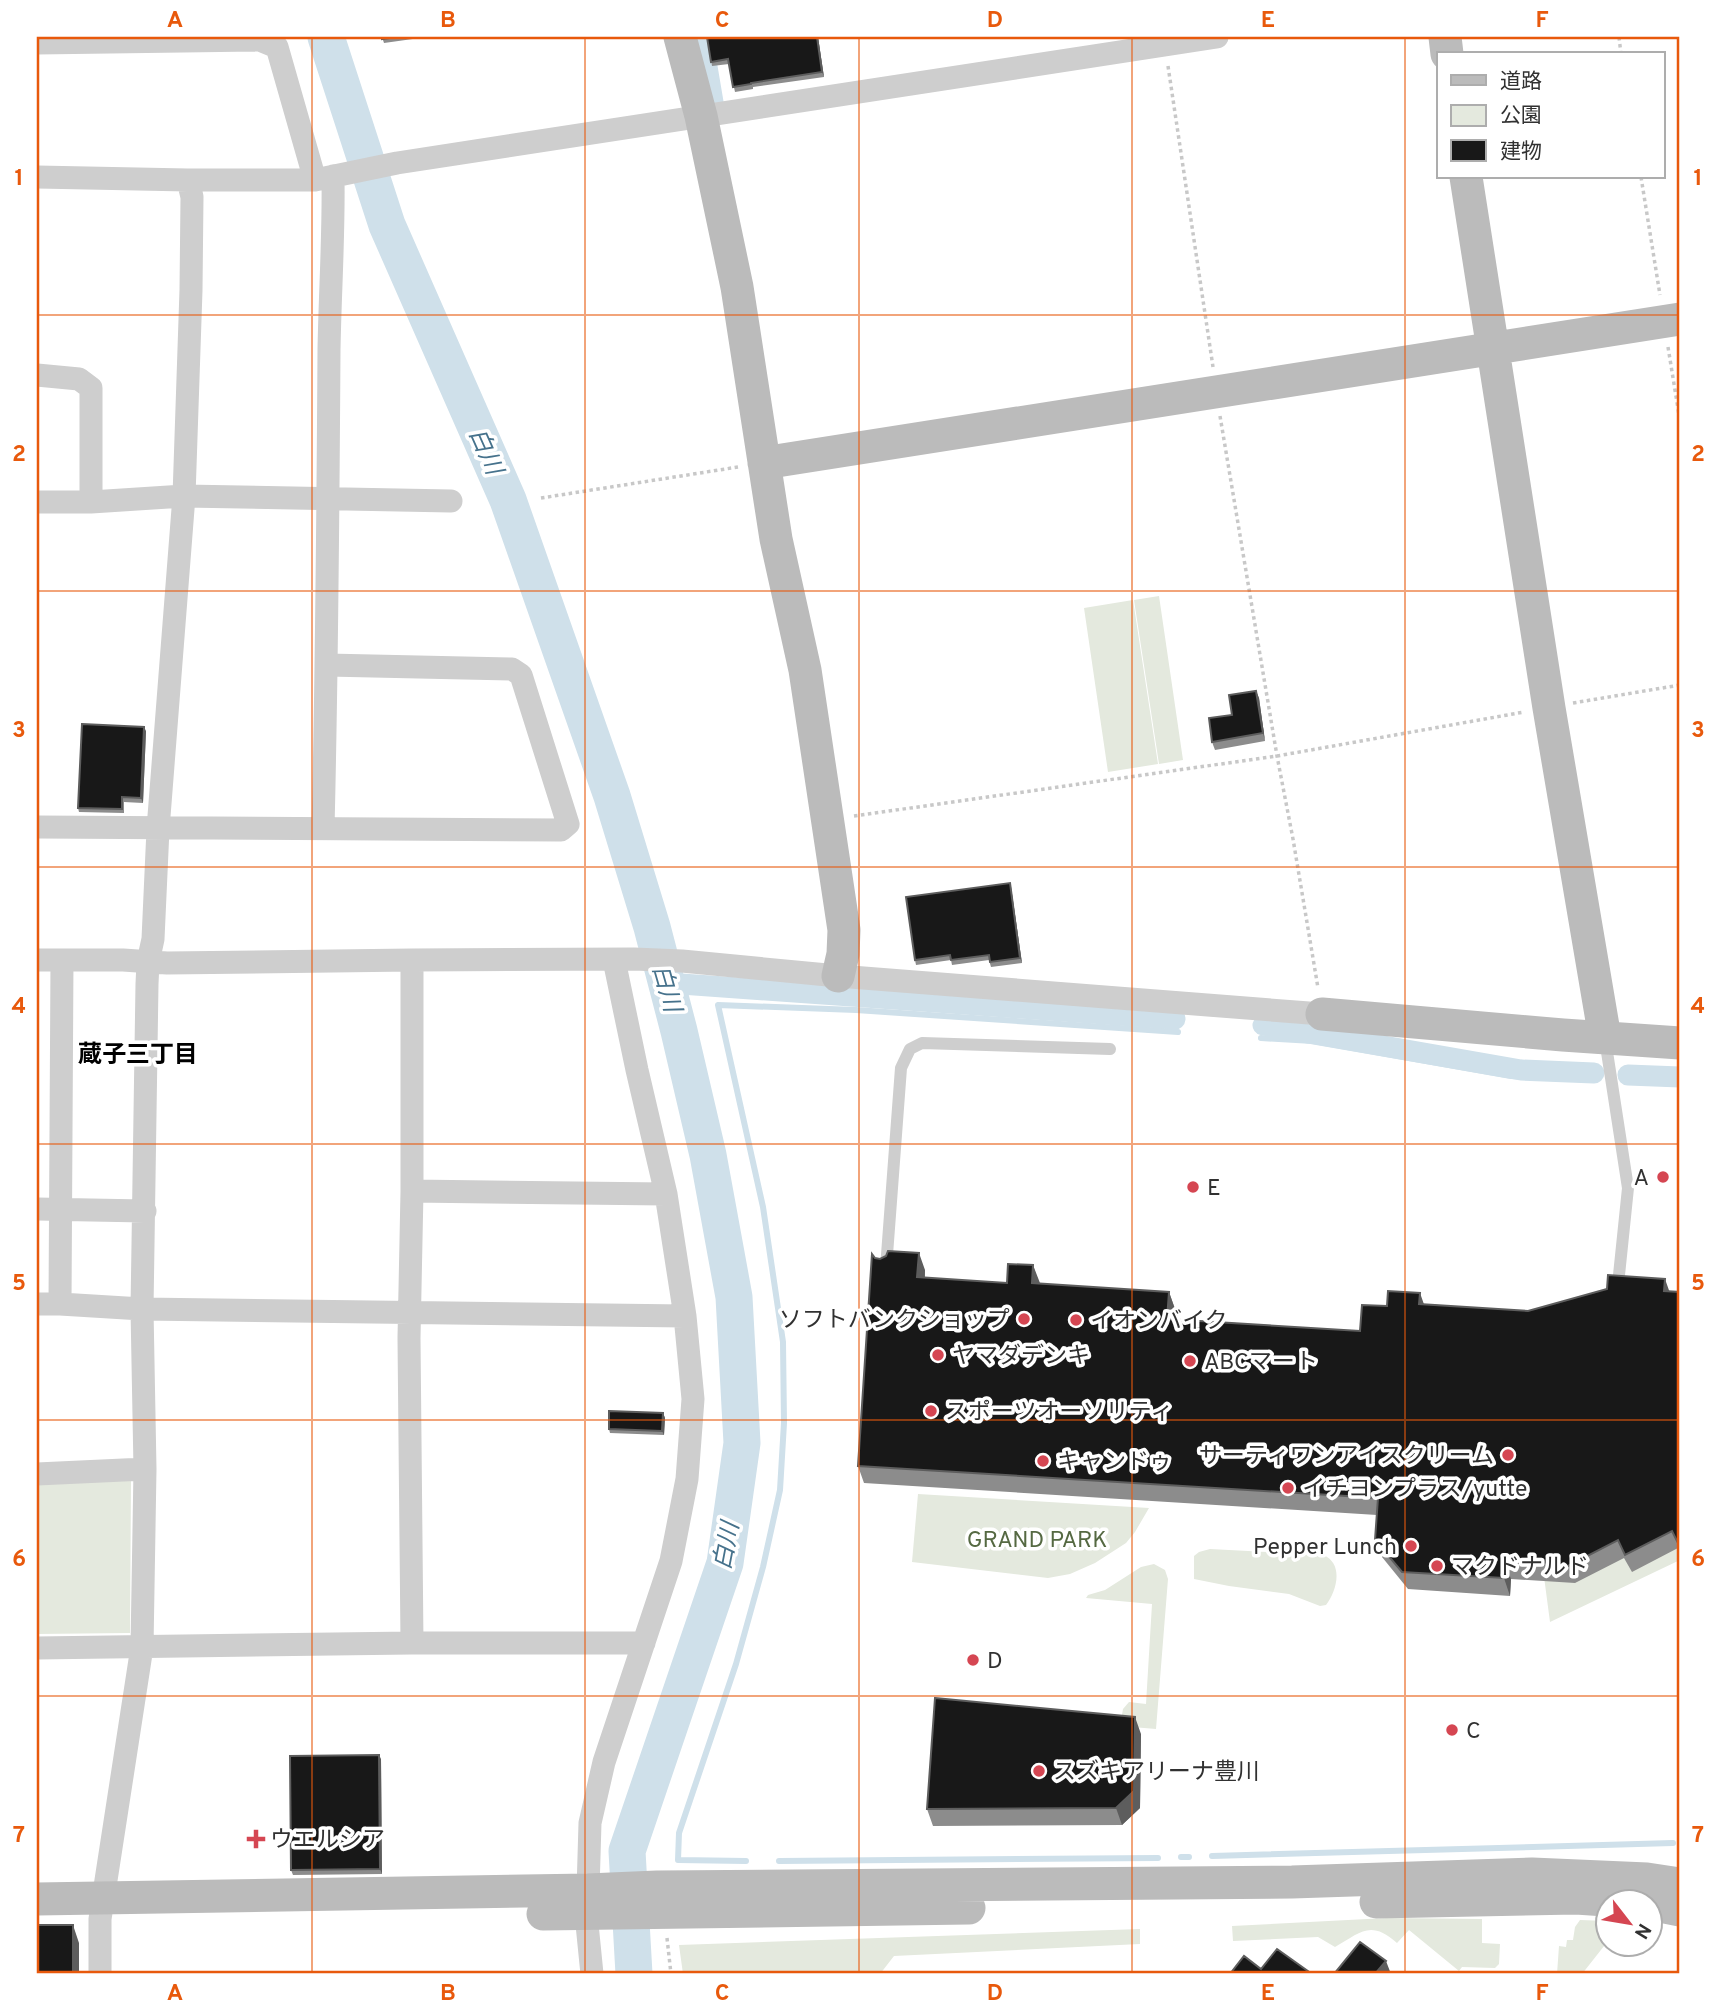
<svg xmlns="http://www.w3.org/2000/svg" width="1717" height="2011" font-family="Overpass,'Noto Sans JP',sans-serif">
<style>
.green{fill:#e4e9de}
.lines{fill:none;stroke-linecap:round;stroke-linejoin:round}
.stream{stroke:#cfe0ea;stroke-width:6}
.canal{stroke:#cfe0ea;stroke-width:21}
.river{stroke:#cfe0ea;stroke-width:37}
.path{stroke:#c8c8c8;stroke-width:3.5;stroke-dasharray:3.5 3.5;stroke-linecap:butt}
.lane{stroke:#cecece;stroke-width:12}
.street{stroke:#cecece;stroke-width:23}
.secondary{stroke:#bbb;stroke-width:33}
.wall{fill:#8c8c8c}
.shaded-wall{fill:#5d5d5d}
.building{fill:#181818;stroke:#5d5d5d;stroke-width:2}
.grid{fill:none;stroke:#e8590c;stroke-width:2;stroke-opacity:0.55}
.poi-dot{fill:#d54652;stroke:#fff;stroke-width:2.5}
.labels{text-anchor:middle;stroke-width:7;stroke-linejoin:round;paint-order:stroke}
.poi-label{font-size:23px;fill:#313131;stroke:#fff;text-anchor:start}
.park-label{font-size:23px;fill:#556942;stroke:#fff}
.water-label{font-size:24px;font-style:italic;fill:#46728c;stroke:#fff}
.neighbourhood-label{font-size:24px;font-weight:bold;fill:#000;stroke:#fff}
.neatline{fill:none;stroke:#e8590c;stroke-width:2.5}
.grid-label{font-size:23px;text-anchor:middle;font-weight:bold;fill:#e8590c}
</style>
<rect width="100%" height="100%" fill="#fff"/>
<path class="green" d="M1159 596 1183 760 1159 764 1134 600Z
M1133 600 1158 764 1108 772 1084 608Z
M37 1481H131L130 1633 37 1634Z
M1532 1486 1652 1489 1680 1552V1560L1550 1622Z
M918 1494 1149 1508 1135 1532 1126 1543 1095 1563 1070 1574 1048 1578 912 1562Z
M1210 1549 1323 1555C1344 1563 1337 1591 1326 1605L1320 1606 1289 1594 1229 1586 1194 1579V1556L1199 1552Z
M1154 1564 1165 1570 1168 1579 1156 1729 1120 1726 1123 1709 1129 1702 1146 1704 1152 1604 1086 1598 1088 1595 1105 1590 1141 1567Z
M1387 1918 1482 1919V1943L1500 1944 1499 1964 1495 1968 1462 1967 1459 1971 1409 1930 1397 1943C1370 1919 1360 1933 1335 1947L1318 1937 1233 1941 1232 1926Z
M1580 1920 1608 1921V1941L1582 1974H1557L1559 1946 1566 1947 1567 1940H1573L1575 1927Z
M1140 1929V1944L894 1956 880 1974H683L679 1945Z"/>
<g class="lines">
<path class="stream" d="M1261 1038 1313 1041 1511 1076 1595 1080
M1629 1081 1680 1084
M1212 1856 1673 1843
M1181 1857H1189
M746 1861 678 1860 679 1833 736 1664 763 1567 780 1490 784 1423 783 1342 763 1207 718 1005 856 1010 1178 1032
M779 1861 1158 1858"/>
<path class="canal" d="M702 37 715 114
M667 983 1175 1019
M1263 1025 1521 1070 1594 1073
M1628 1075 1680 1077"/>
<path class="river" d="M326 37 387 225 508 500 612 796 652 927 679 1031 708 1155 734 1297 742 1443 725 1563 627 1851 634 1974"/>
<path class="path" d="M1619 37 1621 54
M1168 66 1213 367
M1641 177 1660 295
M1668 347 1680 421
M1220 416 1277 756 1293 839 1318 988
M541 498 738 467
M1573 703 1680 685
M854 816 1277 756 1524 712
M667 1938 671 1974"/>
<path class="lane" d="M1605 1039 1628 1188 1619 1275
M886 1268 901 1068 910 1049 922 1043 1110 1049"/>
<path class="street" d="M37 43 260 40 277 47 315 180
M37 177 188 180H315L397 163 1217 37
M37 375 79 379 91 388V502
M37 502H91L184 496 451 501
M37 827 561 830 568 824 521 675 512 669 327 665
M323 828C327 669 328 510 329 350 330 292 334 234 333 176
M37 960H123L167 963 412 960 634 959 682 961 838 976 1322 1014
M62 960 60 1304 142 1309 685 1316
M412 1191 666 1194
M37 1209 145 1211
M37 1304H60
M37 1474 145 1469
M412 1643 409 1338 412 1191V960
M37 1648 412 1643H644
M588 1890 590 1823 604 1762 671 1561 687 1479 693 1399 685 1316 666 1194 637 1070 614 960
M586 1914 592 1974
M100 1974V1919L142 1647 145 1469 142 1309 147 984 148 962 153 939 158 829 184 496 191 290 192 197 188 180"/>
<path class="secondary" d="M680 37 701 116 737 287 776 539 805 670 844 930 843 954 838 976
M1445 37 1447 54
M1466 177 1549 708 1605 1038
M764 463 1680 319
M1322 1014 1563 1035 1680 1043
M37 1899 588 1890 657 1887 1292 1882 1532 1874 1647 1879 1680 1884
M1376 1902 1576 1898 1636 1902
M1650 1904 1680 1910
M543 1914 969 1908"/>
</g>
<path class="wall" d="M382 37H427L384 43Z
M707 37H818L824 77 753 87V89L735 92 729 64 712 66Z
M1256 691 1259 698 1265 741 1215 750 1212 742 1232 715Z
M146 731 143 803 124 802V813L79 812 78 808Z
M1010 883 1011 887 1022 963 991 967 989 960 952 965 951 960 916 965 915 960Z
M875 1258 925 1270V1278L1007 1283 1033 1265 1039 1284 1169 1292 1175 1309 1174 1319 1360 1331 1387 1306 1424 1304 1528 1311 1669 1291 1680 1292V1552L1678 1548 1632 1572 1624 1558 1575 1583 1511 1579 1510 1596 1408 1589 1382 1557 1375 1540 1377 1515 864 1483 858 1466Z
M663 1413 665 1418 664 1435 610 1433 609 1429Z
M1141 1734 1140 1808 1122 1825 933 1826 927 1809Z
M381 1759 382 1874 293 1875 291 1870Z"/>
<path class="shaded-wall" d="M817 37H818L824 77 822 72Z
M1256 691 1259 698 1265 741 1263 733Z
M144 727 146 731 143 803 141 798Z
M1010 883 1011 887 1022 963 1020 958Z
M919 1253 925 1270 924 1294 917 1277Z
M1033 1265 1040 1283 1038 1301 1032 1283Z
M1665 1279 1671 1296 1664 1291Z
M1169 1292 1175 1309 1173 1336 1167 1319Z
M1420 1293 1426 1310 1419 1304Z
M663 1413 665 1418 664 1435 662 1431Z
M1505 1562 1511 1579 1510 1596 1504 1578Z
M1135 1717 1141 1734 1140 1808 1122 1825 1116 1808Z
M379 1755 381 1759 382 1874 380 1869Z
M73 1925 79 1943V1974H73Z
M1386 1961 1391 1974H1375Z"/>
<path class="building" d="M382 37H397L382 39Z
M707 37H817L822 72 751 83V84L733 87 728 59 711 62Z
M1256 691 1263 733 1212 742 1209 718 1232 715 1229 695Z
M82 724 144 727 141 798 122 797V809L78 808Z
M1010 883 1020 958 990 962 989 955 951 960 950 955 915 960 906 897Z
M888 1251 919 1253 917 1277 1007 1283 1008 1264 1033 1265 1032 1283 1169 1292 1167 1319 1360 1331 1362 1305 1387 1306 1388 1291 1420 1293 1419 1304 1528 1311 1607 1289 1608 1275 1665 1279 1664 1291 1680 1292V1547L1672 1531 1625 1555 1618 1540 1568 1566 1505 1562 1504 1578 1402 1572 1375 1540 1378 1498 858 1466 872 1254 875 1258 880 1259 886 1256Z
M609 1411 663 1413 662 1431 609 1429Z
M935 1698 1135 1717 1134 1791 1116 1808 927 1809Z
M379 1755 380 1869 291 1870 290 1756Z
M37 1925H73V1974H37Z
M1360 1942 1386 1961 1375 1974H1334Z
M1277 1949 1312 1974H1230L1244 1956 1261 1969Z"/>
<path class="grid" d="M312 37V1974M585 37V1974M859 37V1974M1132 37V1974M1405 37V1974M37 315H1680M37 591H1680M37 867H1680M37 1144H1680M37 1420H1680M37 1696H1680"/>
<g class="poi-dot">
<circle cx="1663" cy="1177" r="7"/>
<circle cx="1193" cy="1187" r="7"/>
<circle cx="1024" cy="1319" r="7"/>
<circle cx="1076" cy="1320" r="7"/>
<circle cx="938" cy="1355" r="7"/>
<circle cx="1190" cy="1361" r="7"/>
<circle cx="931" cy="1411" r="7"/>
<circle cx="1508" cy="1455" r="7"/>
<circle cx="1043" cy="1461" r="7"/>
<circle cx="1288" cy="1488" r="7"/>
<circle cx="1411" cy="1546" r="7"/>
<circle cx="1437" cy="1566" r="7"/>
<circle cx="973" cy="1660" r="7"/>
<circle cx="1452" cy="1730" r="7"/>
<circle cx="1039" cy="1771" r="7"/>
<path d="M252.5 1828.5h7v7h7v7h-7v7h-7v-7h-7v-7h7z"/>
</g>
<g class="labels">
<g class="poi-label">
<text x="1649" y="1185" text-anchor="end">A</text>
<text x="1207" y="1195">E</text>
<text x="1010" y="1327" text-anchor="end">ソフトバンクショップ</text>
<text x="1090" y="1328">イオンバイク</text>
<text x="952" y="1363">ヤマダデンキ</text>
<text x="1204" y="1369">ABCマート</text>
<text x="945" y="1419">スポーツオーソリティ</text>
<text x="1494" y="1463" text-anchor="end">サーティワンアイスクリーム</text>
<text x="1057" y="1469">キャンドゥ</text>
<text x="1302" y="1496">イチヨンプラス/yutte</text>
<text x="1397" y="1554" text-anchor="end">Pepper Lunch</text>
<text x="1451" y="1574">マクドナルド</text>
<text x="987" y="1668">D</text>
<text x="1466" y="1738">C</text>
<text x="1053" y="1779">スズキアリーナ豊川</text>
<text x="270" y="1847">ウエルシア</text>
</g>
<g class="park-label">
<text x="1037" y="1547">GRAND PARK</text>
</g>
<g class="water-label">
<text transform="translate(486 451) rotate(66)" y="8">白川</text>
<text transform="translate(667 988) rotate(74)" y="8">白川</text>
<text transform="translate(726 1546) rotate(-79)" y="8">白川</text>
</g>
<g class="neighbourhood-label">
<text x="138" y="1062">蔵子三丁目</text>
</g>
</g>
<rect width="1717" height="2011" fill="none" stroke="#ffffff" stroke-width="77"/>
<rect x="1437" y="52" width="228" height="126" fill="#ffffff" stroke="#adadad" stroke-width="2"/>
<rect x="1451" y="75" width="35" height="10" fill="#bbbbbb" stroke="#adadad" stroke-width="2"/>
<text x="1500" y="88" font-size="21" fill="#313131">道路</text>
<rect x="1451" y="105" width="35" height="21" fill="#e4e9de" stroke="#adadad" stroke-width="2"/>
<text x="1500" y="122" font-size="21" fill="#313131">公園</text>
<rect x="1451" y="140" width="35" height="21" fill="#181818" stroke="#adadad" stroke-width="2"/>
<text x="1500" y="158" font-size="21" fill="#313131">建物</text>
<g transform="translate(1629 1923) rotate(121)"><circle r="33" fill="#ffffff" stroke="#adadad" stroke-width="2"/>
<path d="M0-5L12 26L0 18L-12 26Z" fill="#d54652"/>
<text y="-10" font-size="19" font-weight="bold" text-anchor="middle" fill="#313131">N</text>
</g>
<rect x="38" y="38" width="1640" height="1934" class="neatline"/>
<g class="grid-label">
<text x="175" y="27">A</text>
<text x="448" y="27">B</text>
<text x="722" y="27">C</text>
<text x="995" y="27">D</text>
<text x="1268" y="27">E</text>
<text x="1542" y="27">F</text>
<text x="19" y="185">1</text>
<text x="1698" y="185">1</text>
<text x="19" y="461">2</text>
<text x="1698" y="461">2</text>
<text x="19" y="737">3</text>
<text x="1698" y="737">3</text>
<text x="19" y="1013">4</text>
<text x="1698" y="1013">4</text>
<text x="19" y="1290">5</text>
<text x="1698" y="1290">5</text>
<text x="19" y="1566">6</text>
<text x="1698" y="1566">6</text>
<text x="19" y="1842">7</text>
<text x="1698" y="1842">7</text>
<text x="175" y="2000">A</text>
<text x="448" y="2000">B</text>
<text x="722" y="2000">C</text>
<text x="995" y="2000">D</text>
<text x="1268" y="2000">E</text>
<text x="1542" y="2000">F</text>
</g>
</svg>
